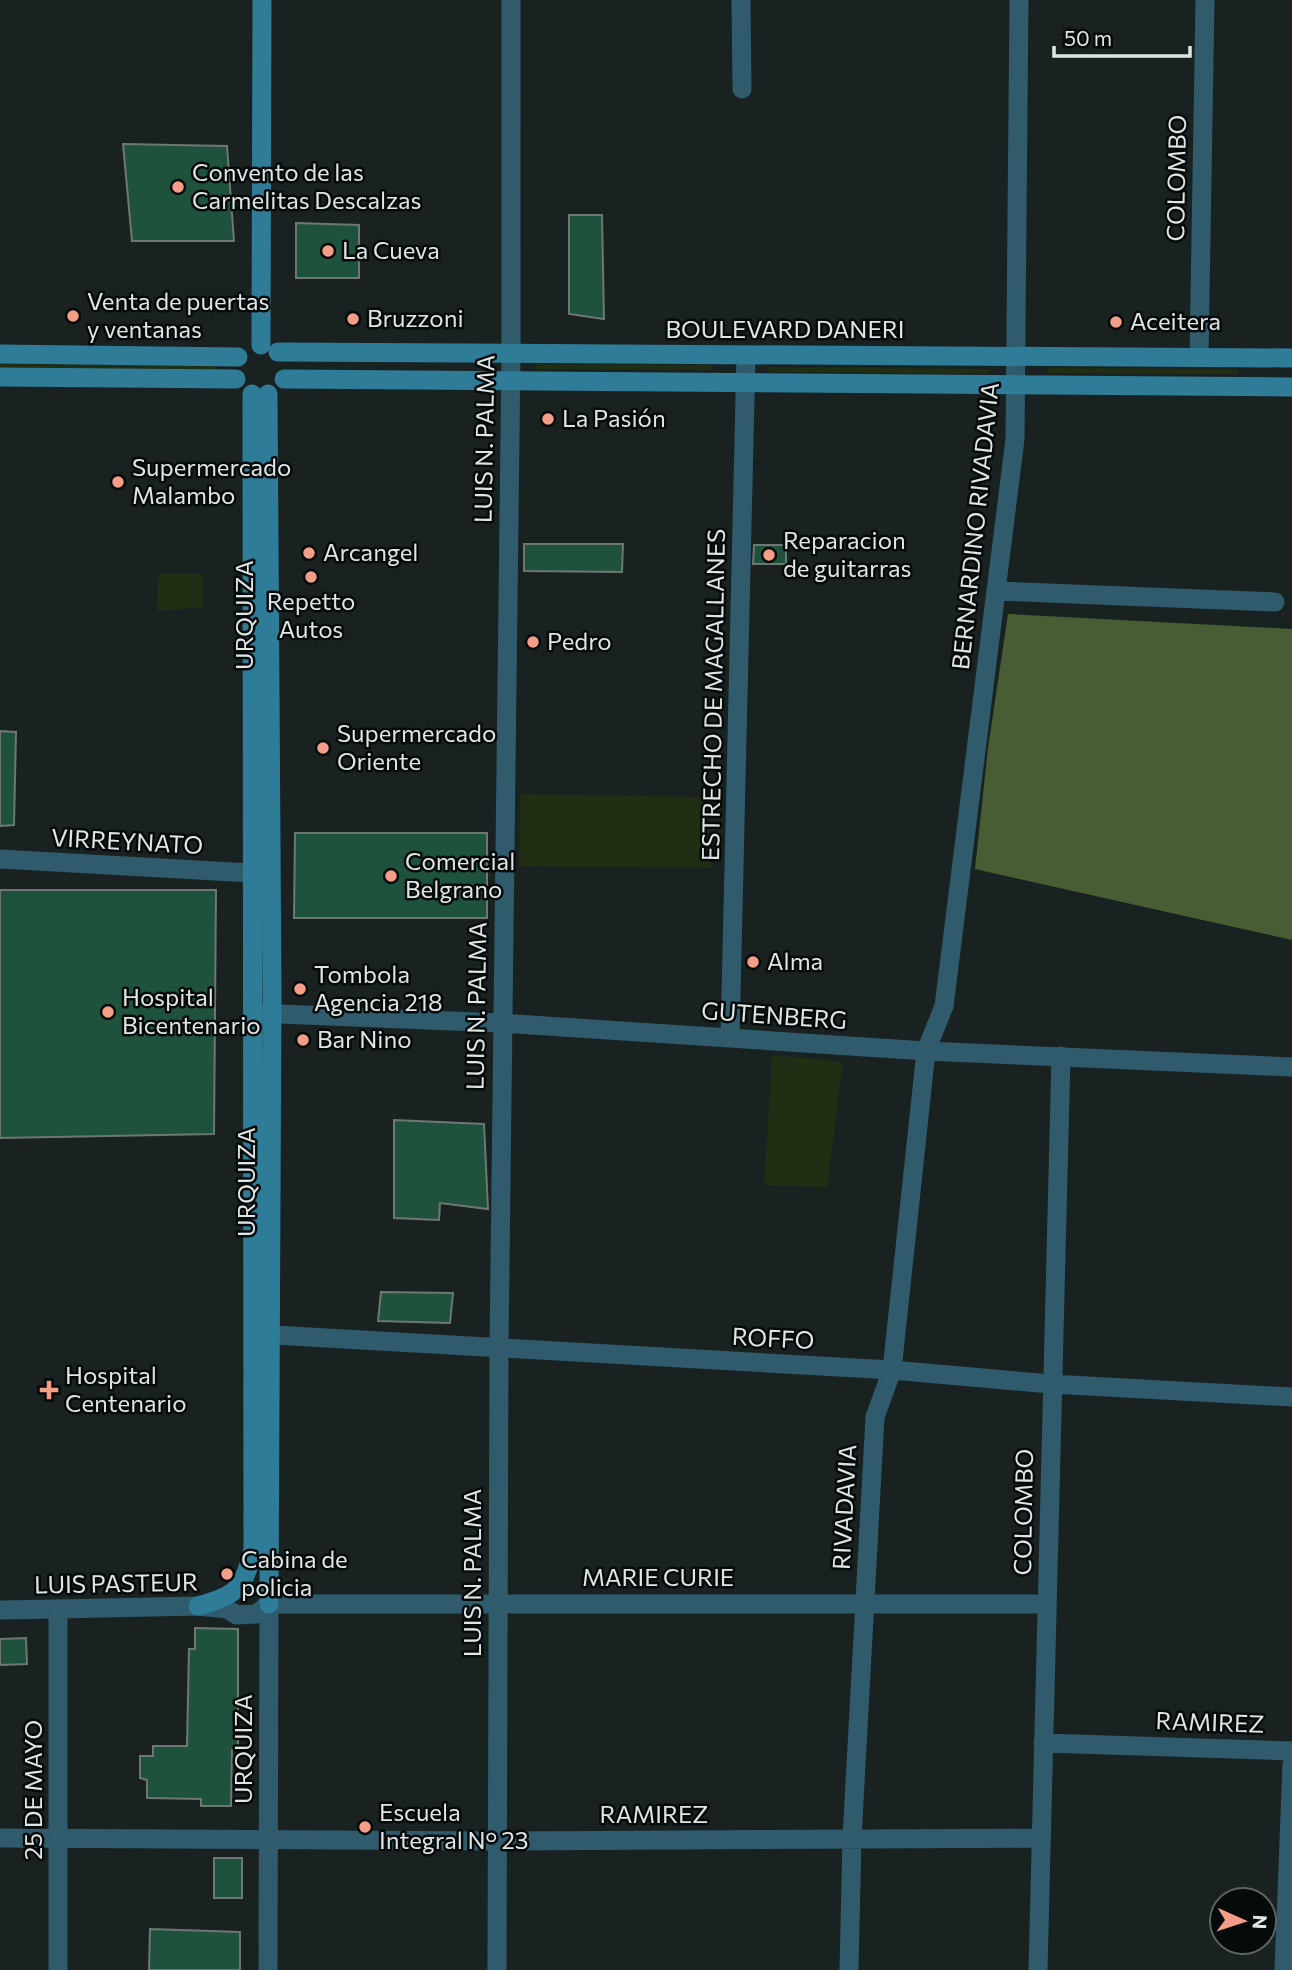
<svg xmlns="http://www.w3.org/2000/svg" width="1292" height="1970" font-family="Commissioner,sans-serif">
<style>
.green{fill:#212e14}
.forest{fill:#495d35}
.building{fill:#1f523c;stroke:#6f7772;stroke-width:2}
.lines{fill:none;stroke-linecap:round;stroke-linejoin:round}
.minor{stroke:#2f5b6d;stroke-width:19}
.tertiary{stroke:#2f5b6d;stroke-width:19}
.secondary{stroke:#2f7c98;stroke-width:19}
.poi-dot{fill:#f49e88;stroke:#070a0a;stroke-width:2.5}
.labels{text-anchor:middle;stroke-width:5;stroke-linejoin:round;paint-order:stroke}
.poi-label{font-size:24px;fill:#e0e5e5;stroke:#070a0a;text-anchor:start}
.street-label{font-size:24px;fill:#e0e5e5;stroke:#070a0a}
</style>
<rect width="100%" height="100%" fill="#192221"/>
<path class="green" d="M0 364 217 365V371L0 369Z
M535 364 712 365V370L535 369Z
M769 367 989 369V374L769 372Z
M1048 368 1238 369V374L1048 373Z
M159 573 203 574V607L157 611Z
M520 794 705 797 712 868 519 866Z
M772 1055 843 1062 827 1187 764 1185Z"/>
<path class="forest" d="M1008 614 1292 629V940L975 869 988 748Z"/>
<path class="building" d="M123 144 227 146 234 241H132Z
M569 215H602L604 319 569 314Z
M296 223 359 225V278H296Z
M524 544H623L622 572 524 571Z
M754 545H786V564H753Z
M0 731 16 732 14 825 0 826Z
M295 833H487V918H294Z
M0 890H216L214 1134 0 1138Z
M394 1120 484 1124 488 1209 440 1203 439 1220 394 1218Z
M381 1292 453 1293 450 1323 378 1321Z
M195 1628 238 1629V1750H232L231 1806H201V1799L147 1798V1780L140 1778V1756H153V1746H187L189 1649H195Z
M26 1638 27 1664 0 1665V1639Z
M214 1858H242V1898H214Z
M150 1929 240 1932V1970H149Z"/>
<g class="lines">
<path class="minor" d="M741 0 742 89
M1199 357 1205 0
M996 591 1275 602
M0 859 251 873
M255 1013 501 1023 926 1051 1292 1067
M730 1037 746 355
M256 1334 892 1370 1051 1384 1292 1397
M269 1604H1046
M0 1610 58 1609
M1043 1743 1292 1751
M0 1838 497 1841 1041 1838
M497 1970 499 1347 511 353V0
M849 1970 852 1838 875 1417 892 1370 926 1051 944 1006 1015 439 1019 0
M1038 1970 1061 1056
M1284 1970 1292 1764"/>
<path class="tertiary" d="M58 1970V1609L198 1606 227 1609 237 1615 256 1614 269 1604
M268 1970 269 1604"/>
<path class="secondary" d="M261 345 262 0
M278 352 1292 358
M0 354 238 357
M0 377 236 379
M284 379 1292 387
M268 394 272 995 269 1604
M198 1606C237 1595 244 1589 253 1549L252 394"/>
</g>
<g class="poi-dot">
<circle cx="178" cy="187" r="7"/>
<circle cx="328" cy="251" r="7"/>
<circle cx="73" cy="316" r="7"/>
<circle cx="353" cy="319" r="7"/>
<circle cx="1116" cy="322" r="7"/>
<circle cx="548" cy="419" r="7"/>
<circle cx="118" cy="482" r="7"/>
<circle cx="309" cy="553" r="7"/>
<circle cx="769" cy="555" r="7"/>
<circle cx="311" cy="577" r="7"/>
<circle cx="533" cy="642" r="7"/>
<circle cx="323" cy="748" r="7"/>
<circle cx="391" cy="876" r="7"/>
<circle cx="753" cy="962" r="7"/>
<circle cx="300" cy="989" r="7"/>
<circle cx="108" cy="1012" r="7"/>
<circle cx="303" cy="1040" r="7"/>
<path d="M45.5 1379.5h7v7h7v7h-7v7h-7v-7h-7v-7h7z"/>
<circle cx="227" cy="1574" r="7"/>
<circle cx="365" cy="1827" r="7"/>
</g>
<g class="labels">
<g class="poi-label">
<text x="192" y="181">Convento de las<tspan x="192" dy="28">Carmelitas Descalzas</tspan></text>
<text x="342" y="259">La Cueva</text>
<text x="87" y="310">Venta de puertas<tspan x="87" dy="28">y ventanas</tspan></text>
<text x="367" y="327">Bruzzoni</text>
<text x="1130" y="330">Aceitera</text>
<text x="562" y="427">La Pasión</text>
<text x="132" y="476">Supermercado<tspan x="132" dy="28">Malambo</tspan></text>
<text x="783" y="549">Reparacion<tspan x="783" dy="28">de guitarras</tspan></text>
<text x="323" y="561">Arcangel</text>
<text x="311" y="610" text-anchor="middle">Repetto<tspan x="311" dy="28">Autos</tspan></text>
<text x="547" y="650">Pedro</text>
<text x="337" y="742">Supermercado<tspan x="337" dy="28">Oriente</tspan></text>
<text x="405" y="870">Comercial<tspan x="405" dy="28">Belgrano</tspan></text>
<text x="767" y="970">Alma</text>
<text x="314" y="983">Tombola<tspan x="314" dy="28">Agencia 218</tspan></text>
<text x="122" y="1006">Hospital<tspan x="122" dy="28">Bicentenario</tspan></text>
<text x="317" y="1048">Bar Nino</text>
<text x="65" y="1384">Hospital<tspan x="65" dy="28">Centenario</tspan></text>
<text x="241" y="1568">Cabina de<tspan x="241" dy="28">policia</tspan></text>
<text x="379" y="1821">Escuela<tspan x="379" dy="28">Integral N° 23</tspan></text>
</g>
<g class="street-label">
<text transform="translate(1177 178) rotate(-89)" y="8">COLOMBO</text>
<text x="785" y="338">BOULEVARD DANERI</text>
<text transform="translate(485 439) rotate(-89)" y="8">LUIS N. PALMA</text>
<text transform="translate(976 526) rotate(-84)" y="8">BERNARDINO RIVADAVIA</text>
<text transform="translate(245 615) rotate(-90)" y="8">URQUIZA</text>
<text transform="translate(714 695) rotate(-89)" y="8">ESTRECHO DE MAGALLANES</text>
<text transform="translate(127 842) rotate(3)" y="8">VIRREYNATO</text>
<text transform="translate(477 1006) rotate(-89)" y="8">LUIS N. PALMA</text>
<text transform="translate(774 1016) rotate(4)" y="8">GUTENBERG</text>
<text transform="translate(247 1182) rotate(-90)" y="8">URQUIZA</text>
<text transform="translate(773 1339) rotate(3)" y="8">ROFFO</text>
<text transform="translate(845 1507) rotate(-87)" y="8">RIVADAVIA</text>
<text transform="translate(1024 1512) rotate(-89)" y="8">COLOMBO</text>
<text transform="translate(473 1573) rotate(-90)" y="8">LUIS N. PALMA</text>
<text x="658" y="1586">MARIE CURIE</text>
<text transform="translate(116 1584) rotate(-1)" y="8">LUIS PASTEUR</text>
<text transform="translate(1210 1723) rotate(2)" y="8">RAMIREZ</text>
<text transform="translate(244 1749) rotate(-90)" y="8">URQUIZA</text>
<text transform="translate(34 1790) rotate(-90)" y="8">25 DE MAYO</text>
<text x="654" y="1823">RAMIREZ</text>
</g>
</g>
<g transform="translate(1243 1921) rotate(93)"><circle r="33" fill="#070a0a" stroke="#5e6262" stroke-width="2"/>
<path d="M0-5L12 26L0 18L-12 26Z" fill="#f49e88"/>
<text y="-10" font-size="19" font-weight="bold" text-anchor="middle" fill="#e0e5e5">N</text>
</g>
<path d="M1054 46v10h136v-10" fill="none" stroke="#e0e5e5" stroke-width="3.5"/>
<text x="1064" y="46" font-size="21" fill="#e0e5e5" stroke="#070a0a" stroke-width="5" paint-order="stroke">50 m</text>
</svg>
